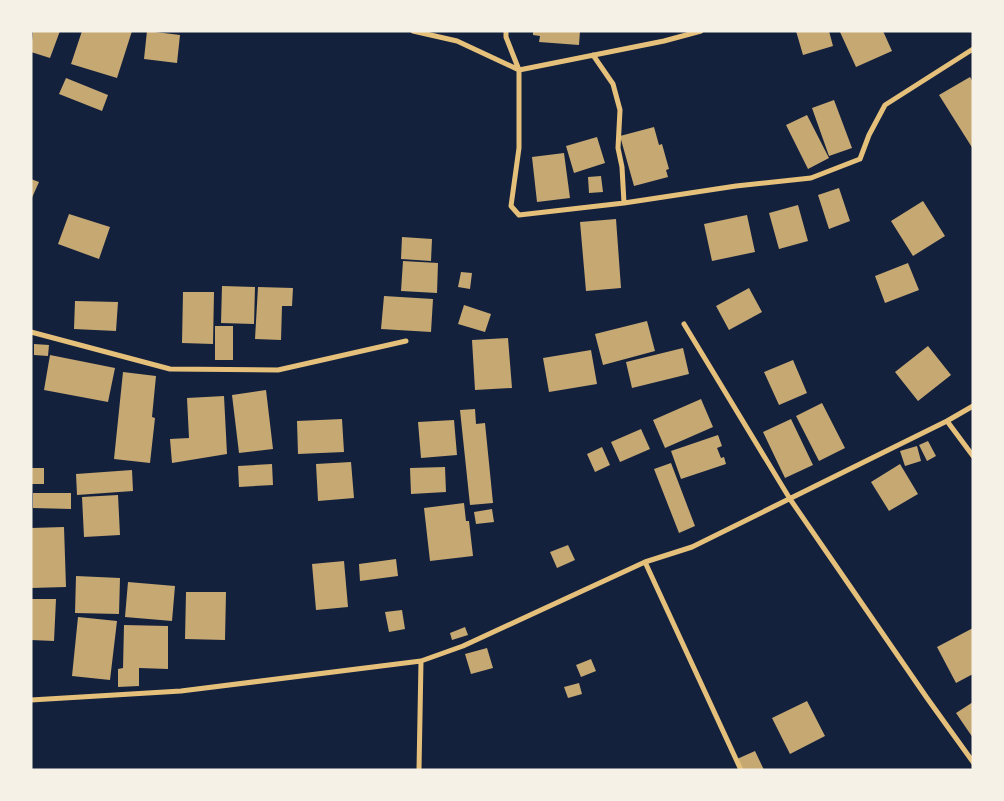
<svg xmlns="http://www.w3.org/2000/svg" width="1004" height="801" font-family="'Roboto Serif',serif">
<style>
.building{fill:#c6a872}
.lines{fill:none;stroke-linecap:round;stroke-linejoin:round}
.minor{stroke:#e5c07b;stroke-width:5}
</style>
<rect width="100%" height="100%" fill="#14213d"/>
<path class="building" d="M33 31H60L50 58 31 52Z
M82 31H132L117 78 71 64Z
M147 31 180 35 177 63 144 59Z
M533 31H580L579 45 539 42 540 36 533 35Z
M796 31H829L833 46 803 55Z
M841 31H883L892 51 856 67 840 32Z
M970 77 973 82V149L939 95Z
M66 78 108 95 102 111 59 94Z
M834 100 852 148 829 156 812 108Z
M807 115 829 158 808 169 786 125Z
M654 127 659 145 662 144 669 169 666 170 668 177 634 186 620 136Z
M597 137 605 163 574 173 566 146Z
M564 153 570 198 537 202 532 157Z
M601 176 603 192 589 193 588 177Z
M31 179 39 182 31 200Z
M839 188 850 221 829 229 818 195Z
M923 201 945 236 913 256 891 221Z
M798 205 808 241 779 249 769 213Z
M69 214 110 227 99 259 58 244Z
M747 215 755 252 712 261 704 224Z
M616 219 621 288 586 291 580 222Z
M402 237 432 239 431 261 401 259Z
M403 261 438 263 437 293 401 291Z
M908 263 919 290 885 303 875 276Z
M461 272 472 273 470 289 458 287Z
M222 286 255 287 254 324 221 323Z
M258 287 293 288 292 306H282L281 340 255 339Z
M749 288 762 312 729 330 716 306Z
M183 292H214L213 344 182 343Z
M384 296 433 299 431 332 381 329Z
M75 301 118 302 116 331 74 329Z
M464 305 491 314 485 332 458 324Z
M647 321 655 351 603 365 595 334Z
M215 326H233V360H215Z
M508 338 512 388 475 390 472 340Z
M34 344 49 345 48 356 34 355Z
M928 346 951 375 918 401 895 372Z
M683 348 689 374 632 388 626 362Z
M591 350 597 384 549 392 543 358Z
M50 355 115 368 108 402 44 390Z
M793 360 807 393 779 405 764 372Z
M123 372 156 376 152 417 155 418 150 463 114 459Z
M266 390 273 449 239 453 232 395Z
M224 396 227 454 172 463 170 439 189 438 187 398Z
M701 399 713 427 665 448 653 420Z
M822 403 845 448 819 461 796 416Z
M475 409 476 424 485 423 493 503 470 505 460 410Z
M342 419 344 452 298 454 297 421Z
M791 419 813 465 785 478 763 432Z
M454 420 457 455 421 458 418 422Z
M641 429 650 449 620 462 611 442Z
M718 435 722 446 717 448 721 458 724 457 726 464 681 479 671 451Z
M928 441 936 456 927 461 919 445Z
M917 446 921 461 905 466 900 451Z
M602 447 610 465 595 472 587 454Z
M351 462 354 498 318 501 316 464Z
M671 463 695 526 679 533 654 469Z
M272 464 273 485 239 487 238 466Z
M900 464 918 494 889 511 871 482Z
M445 467 446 492 411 494 410 468Z
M31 468H44V484H31Z
M132 470 133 491 77 495 76 474Z
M33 493H71V509L33 508Z
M118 495 120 535 84 537 82 497Z
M464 503 466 521H469L473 556 430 561 424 508Z
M492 509 494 522 476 524 474 512Z
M64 527 66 587 31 588V528Z
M568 545 575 560 557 568 550 552Z
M396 559 398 576 360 581 359 564Z
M344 561 348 607 316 610 312 564Z
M76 576 120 578 119 614 75 613Z
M128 582 175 586 172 621 125 617Z
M186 592H226L225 640 185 639Z
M31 599H56L54 641 31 640Z
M402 610 405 629 389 632 385 612Z
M78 617 117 621 110 680 72 676Z
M124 625 168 626V669L139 668V686L118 687V669L123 668Z
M465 627 468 635 452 640 450 633Z
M973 628V674L956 683 937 647Z
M487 648 493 668 471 674 465 654Z
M591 659 596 671 581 677 576 665Z
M579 683 582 694 568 698 564 687Z
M807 701 825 736 790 754 772 718Z
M973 702V738L956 713Z
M755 751 764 770H743L737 759Z"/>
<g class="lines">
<path class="minor" d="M413 31 457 41 519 70 664 41 701 31
M506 31V37L519 70V148L511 206 519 215 624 203 736 186 811 178 860 159 869 135 885 105 973 49
M593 55 613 84 620 110 618 148 622 167 624 203
M684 324 790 499 927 698 973 762
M31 332 170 369 278 370 406 341
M947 421 973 456
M645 562 741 770
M31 700 181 691 421 661 463 646 645 562 692 547 947 421 973 406
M419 770 421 661"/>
</g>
<rect width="1004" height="801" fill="none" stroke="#f6f1e7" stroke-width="65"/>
</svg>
